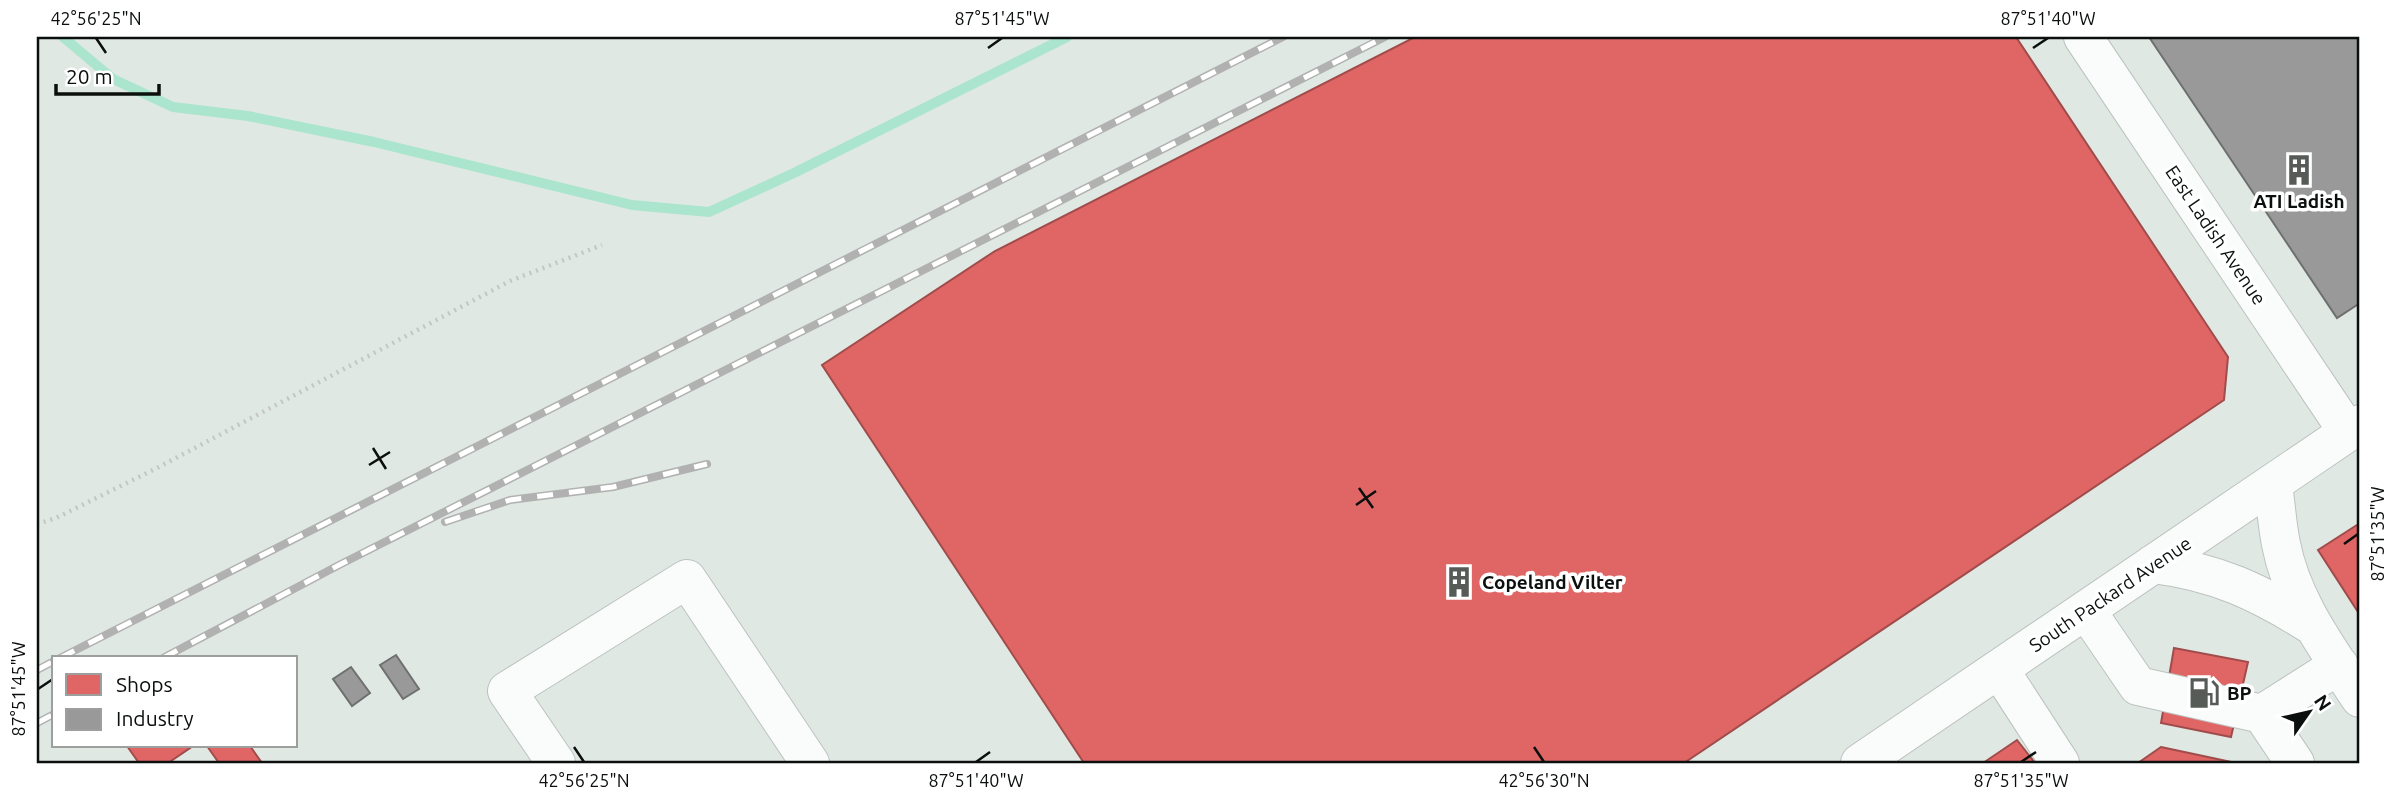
<svg xmlns="http://www.w3.org/2000/svg" width="2397" height="800" font-family="Ubuntu,sans-serif">
<style>
.shops{fill:#e06666;stroke:#a04c4b;stroke-width:2}
.industry{fill:#999;stroke:#6e706f;stroke-width:2}
.lines{fill:none;stroke-linecap:round;stroke-linejoin:round}
.stream{stroke:#abe5cd;stroke-width:10}
.minor-casing{stroke:#bcc2bf;stroke-width:40}
.path{stroke:#c4c6c5;stroke-width:4.5;stroke-dasharray:2 5;stroke-linecap:butt}
.minor{stroke:#fafcfb;stroke-width:38}
.rail-casing{stroke:#b0b1b0;stroke-width:8}
.rail{stroke:#fff;stroke-width:5;stroke-dasharray:16;stroke-linecap:butt}
.ticks{fill:none;stroke:#0b0f0d;stroke-width:2.5}
.labels{text-anchor:middle;stroke-width:7;stroke-linejoin:round;paint-order:stroke}
.poi-label{font-size:19px;font-weight:bold;fill:#0b0f0d;stroke:#fff;text-anchor:start}
.street-label{font-size:19px;fill:#0b0f0d;stroke:#fff}
.neatline{fill:none;stroke:#0b0f0d;stroke-width:2.5}
.ticks-label{font-size:18px;text-anchor:middle;fill:#0b0f0d}
</style>
<rect width="100%" height="100%" fill="#e0e8e4"/>
<path class="shops" d="M1415 37H2016L2228 357 2224 400 1684 763H1084L822 365 995 251Z
M2360 523V615L2318 550Z
M2174 648 2248 662 2231 737 2161 723Z
M2017 740 2035 763H1983L1986 761Z
M127 746H188L190 748 168 763H139Z
M207 746H250L262 763H219Z
M2161 747 2236 763H2138Z"/>
<path class="industry" d="M2149 37H2360V303L2337 318Z
M396 655 419 689 403 699 380 665Z
M351 667 370 693 352 706 333 679Z"/>
<g class="lines">
<path class="stream" d="M63 37 113 79 173 107 248 116 374 142 632 205 709 212 796 172 1067 37"/>
<defs>
<path id="minor" d="M2083 37 2348 432
M2273 485C2276 504 2277 525 2281 544 2292 602 2329 650 2360 698
M2153 564C2217 572 2259 592 2313 626
M2086 610 2138 686 2262 714 2339 665
M1999 669 2060 763
M2262 714 2295 763
M556 763 507 691 687 579 810 763
M1860 763 2360 424"/>
</defs>
<use href="#minor" class="minor-casing"/>
<path class="path" d="M37 524 56 518 157 468 510 281 602 245"/>
<use href="#minor" class="minor"/>
<defs>
<path id="rail" d="M445 522 510 500 613 487 707 464
M60 658 1283 37
M163 658 341 564 1385 37
M37 670 54 661
M37 723 54 714"/>
</defs>
<use href="#rail" class="rail-casing"/>
<use href="#rail" class="rail"/>
</g>
<path class="ticks" d="M96 38 106 53M988 48 1002 38M2033 48 2048 38M373 448 386 469M369 465 390 452M1359 488 1373 508M1356 505 1376 491M2344 544 2358 534M38 689 53 679M574 747 584 762M1534 747 1544 762M976 762 990 752M2021 762 2036 752"/>
<defs>
<symbol id="building-bare" viewBox="-9 -9 18 18"><path d="M-4-6H4V6H1V3H-1V6H-4ZM-2.5-4.3h1.7v1.8h-1.7ZM.8-4.3h1.7v1.8H.8ZM-2.5-1h1.7V.8h-1.7ZM.8-1h1.7V.8H.8Z" fill="#565b58" stroke="#fff" stroke-width="2.5" paint-order="stroke"/></symbol>
<symbol id="fuel-bare" viewBox="-9 -9 18 18"><path d="M-5.5-6h7V0h2V4h1.3V-2.5L3-4.5l.8-.8L6-3V5H2.5V1h-1V6h-7ZM-4.2-4.7v3.2H.2V-4.7Z" fill="#565b58" stroke="#fff" stroke-width="2.5" paint-order="stroke"/></symbol>
</defs>
<g fill-rule="evenodd">
<use href="#building-bare" x="2277" y="148" width="44" height="44"/>
<use href="#building-bare" x="1437" y="560" width="44" height="44"/>
<use href="#fuel-bare" x="2182" y="671" width="44" height="44"/>
</g>
<g class="labels">
<g class="poi-label">
<text x="2299" y="208" text-anchor="middle">ATI Ladish</text>
<text x="1482" y="589">Copeland Vilter</text>
<text x="2227" y="700">BP</text>
</g>
<g class="street-label">
<text transform="translate(2216 235) rotate(56)" y="7">East Ladish Avenue</text>
<text transform="translate(2110 594) rotate(-34)" y="7">South Packard Avenue</text>
</g>
</g>
<rect width="2397" height="800" fill="none" stroke="#ffffff" stroke-width="77"/>
<rect x="52" y="656" width="245" height="91" fill="#ffffff" stroke="#9d9f9e" stroke-width="2"/>
<rect x="66" y="674" width="35" height="21" fill="#e06666" stroke="#9d9f9e" stroke-width="2"/>
<text x="116" y="692" font-size="21" fill="#0b0f0d">Shops</text>
<rect x="66" y="709" width="35" height="21" fill="#999999" stroke="#9d9f9e" stroke-width="2"/>
<text x="116" y="726" font-size="21" fill="#0b0f0d">Industry</text>
<g transform="translate(2309 712) rotate(56)" stroke="#ffffff" stroke-width="5" paint-order="stroke">
<path d="M0-5L12 26L0 18L-12 26Z" fill="#0b0f0d"/>
<text y="-10" font-size="19" font-weight="bold" text-anchor="middle" fill="#0b0f0d">N</text>
</g>
<path d="M56 84v10h103v-10" fill="none" stroke="#0b0f0d" stroke-width="3.5"/>
<text x="66" y="84" font-size="21" fill="#0b0f0d" stroke="#ffffff" stroke-width="5" paint-order="stroke">20 m</text>
<rect x="38" y="38" width="2320" height="724" class="neatline"/>
<g class="ticks-label">
<text x="96" y="25">42°56'25"N</text>
<text x="1002" y="25">87°51'45"W</text>
<text x="2048" y="25">87°51'40"W</text>
<text transform="translate(2378 534) rotate(-90)" y="6">87°51'35"W</text>
<text transform="translate(19 689) rotate(-90)" y="6">87°51'45"W</text>
<text x="584" y="787">42°56'25"N</text>
<text x="976" y="787">87°51'40"W</text>
<text x="1544" y="787">42°56'30"N</text>
<text x="2021" y="787">87°51'35"W</text>
</g>
</svg>
